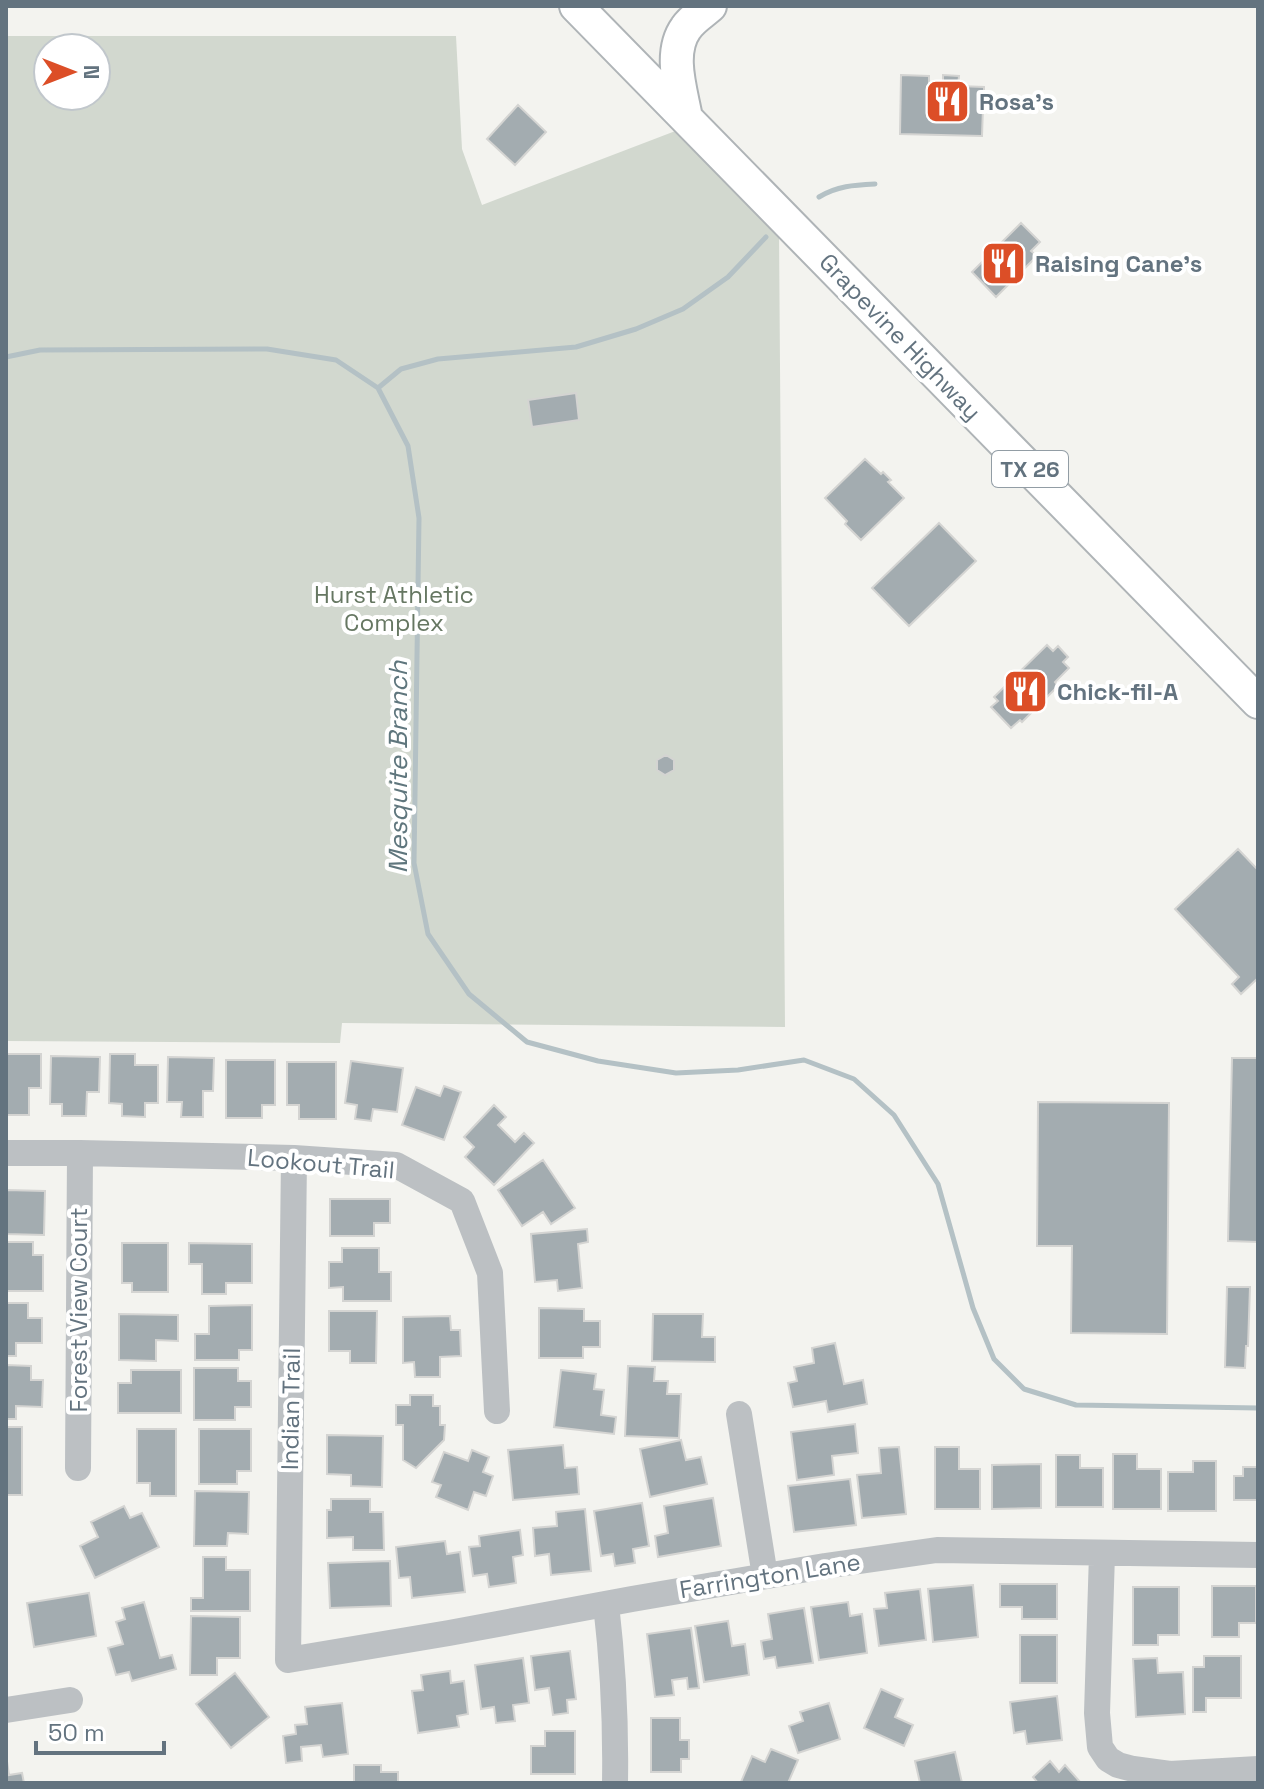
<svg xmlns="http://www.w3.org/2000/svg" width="1264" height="1789" font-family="'Space Grotesk',sans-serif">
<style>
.green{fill:#d2d8cf;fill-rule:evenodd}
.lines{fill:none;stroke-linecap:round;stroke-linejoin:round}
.stream{stroke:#b4c1c5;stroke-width:5}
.building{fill:#a3acb0;stroke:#d4d4d2;stroke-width:2}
.major-casing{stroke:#afb4b7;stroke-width:36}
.minor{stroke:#bcc0c3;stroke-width:26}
.major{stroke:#fff;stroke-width:32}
.labels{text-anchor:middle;stroke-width:8;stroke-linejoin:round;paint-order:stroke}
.shield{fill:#fff;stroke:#929da5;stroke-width:2}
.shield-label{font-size:22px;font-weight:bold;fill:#63737f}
.poi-label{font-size:24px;font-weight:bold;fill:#63737f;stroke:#fff;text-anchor:start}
.street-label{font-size:24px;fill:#63737f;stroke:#fff}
.park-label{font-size:24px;fill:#667762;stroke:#fff}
.water-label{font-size:26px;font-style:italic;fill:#5f767d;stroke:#fff}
</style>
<rect width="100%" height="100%" fill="#f3f3ef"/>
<path class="green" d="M6 36H456L462 149 482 205 678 130 779 233 785 1027 342 1023 340 1043 6 1041ZM48 48H96V96H48Z"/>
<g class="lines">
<path class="stream" d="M819 197C837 186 854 185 875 184
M6 357 40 350 267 349 336 360 378 388 408 446 419 518 414 863 428 934 469 994 527 1042 598 1061 676 1073 738 1070 804 1060 854 1079 894 1115 938 1184 973 1308 994 1359 1024 1389 1076 1405 1258 1408
M378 388 401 369 438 359 576 347 636 329 683 309 728 277 766 237"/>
</g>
<path class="building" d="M901 75 929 76V86L943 87V75L959 76 958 86 984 87V95L995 96V108L983 107 982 136 900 134Z
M518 105 546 132 515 165 487 139Z
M1021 223 1040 242 1031 251 1037 256 996 297 972 272Z
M576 393 579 420 532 427 528 400Z
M865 459 881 474 883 472 891 480 888 482 904 498 861 540 845 524 847 521 825 498Z
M939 523 976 561 909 626 872 588Z
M1047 645 1053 651 1058 646 1068 657 1063 662 1069 668 1055 682 1058 686 1022 722 1020 720 1011 728 991 707 998 701 994 697Z
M666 755 674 760V770L665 775 657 770V760Z
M1238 849 1258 870V978L1241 994 1232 984 1239 977 1175 909Z
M6 1054H41V1088H29V1115H7Z
M110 1054H135V1065H158V1103H145V1117L122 1116V1104L109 1103Z
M51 1056 100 1057 99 1092H87L86 1116H62V1104H50Z
M168 1057 214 1058 213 1091H203V1117H181L182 1102H167Z
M1232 1058H1258V1242L1228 1241Z
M226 1060H275V1105H262V1118H226Z
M351 1061 403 1068 397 1112 373 1109 371 1121 355 1119 357 1105 345 1103Z
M287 1062H336V1119H299V1105H287Z
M444 1086 461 1092 444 1140 402 1125 416 1087 440 1096Z
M1038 1102 1169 1103 1167 1334 1071 1333 1072 1246H1037Z
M494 1105 506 1117 498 1125 515 1142 524 1133 534 1143 494 1185 465 1157 474 1147 464 1137Z
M543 1160 575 1208 551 1224 543 1212 522 1226 498 1190Z
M6 1190 45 1191 44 1235 6 1234Z
M330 1199H390V1223H374V1236H330Z
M587 1229 588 1242 578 1244 582 1288 558 1291 557 1280 535 1282 531 1234Z
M6 1242H33V1255H43V1291H6Z
M122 1243H168V1292H132V1283H122Z
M189 1243 252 1244V1283H226V1294H202V1264H189Z
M342 1248H379V1272H391V1301H343V1287L329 1288V1262H342Z
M1227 1287H1250L1248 1346H1246L1245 1368 1225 1367Z
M6 1303H28V1318H42V1343H16V1356H6Z
M252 1305V1350H239V1360H195V1334H209V1306Z
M539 1308 584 1309V1321H600V1347H583V1358H539Z
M329 1311H377L376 1363H350V1351H329Z
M119 1314 178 1315V1341L156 1340V1361L119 1360Z
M653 1314H703L702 1337H715V1362L652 1361Z
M450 1316 451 1330H460L461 1356 440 1357V1377H415L414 1362 403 1363V1317Z
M835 1343 844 1384 863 1380 867 1404 828 1412 826 1401 793 1407 788 1383 797 1381 794 1367 814 1363 812 1348Z
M6 1365 31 1366V1380H43L42 1407 16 1406V1419H6Z
M628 1366 655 1367 654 1381H668L667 1394H681L679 1438 625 1436Z
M194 1368H238V1381H251V1407H235V1420H194Z
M131 1370H181V1413H118V1383H131Z
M561 1370 596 1374 594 1389 604 1390 601 1415 616 1417 614 1434 554 1427Z
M410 1395H433V1406H440V1425H445L444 1440 416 1468 403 1460V1425H396V1405H410Z
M855 1424 858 1453 832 1456 834 1475 797 1480 791 1432Z
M6 1427H22V1495H6V1512Z
M137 1429H176V1496H150V1483H137Z
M199 1429H251V1471H237V1484H199Z
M327 1435 383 1436 382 1487 351 1486V1475L327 1474Z
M681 1440 686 1460 701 1457 707 1484 650 1497 640 1449Z
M563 1445 565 1468 577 1467 579 1494 513 1500 508 1450Z
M899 1447 906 1514 862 1518 857 1475 881 1473 879 1448Z
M935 1447H959V1469H980V1509H935Z
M472 1450 489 1457 483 1472 493 1476 486 1496 474 1492 468 1510 436 1497 441 1485 432 1482 444 1452 468 1461Z
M1258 1453V1500H1234V1476H1243V1467H1258Z
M1113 1454H1137V1469H1161V1509H1113Z
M1056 1455H1080V1468H1103V1507H1056Z
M1193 1461H1216V1511H1168V1472H1193Z
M1041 1464V1508L992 1509V1465Z
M850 1479 856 1525 794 1532 788 1486Z
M195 1491 249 1492 248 1534 228 1533 227 1546H194Z
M713 1498 721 1546 658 1557 655 1536 668 1533 664 1506Z
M331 1499H370V1512H383L384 1550H353V1537L327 1538V1510H331Z
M642 1503 649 1546 633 1549 635 1563 615 1566 613 1554 601 1556 594 1511Z
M124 1506 130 1518 142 1513 159 1547 95 1578 80 1546 98 1537 91 1522Z
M585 1509 591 1571 551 1575 549 1554 535 1556 533 1528 557 1526 556 1512Z
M520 1530 523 1555 513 1557 516 1583 489 1587 487 1574 473 1576 469 1547 480 1546 479 1536Z
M445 1541 447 1554 460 1552 465 1592 412 1598 410 1577 399 1578 396 1547Z
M203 1557H226V1570H250V1611H191V1598H203Z
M390 1561 391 1606 330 1608 328 1563Z
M1000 1584H1057V1619H1022V1607H1000Z
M973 1585 978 1637 933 1642 928 1589Z
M1212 1586H1256V1623H1239V1637H1212Z
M1133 1587H1179V1635H1158V1645H1133Z
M920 1589 926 1640 879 1646 874 1609 887 1608 885 1593Z
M89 1593 96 1636 34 1647 27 1603Z
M144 1602 160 1658 172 1655 176 1669 132 1681 129 1672 116 1675 108 1648 123 1644 116 1622 125 1619 122 1608Z
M848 1602 850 1616 862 1614 867 1653 819 1660 811 1607Z
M804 1608 813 1663 777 1668 775 1657 764 1659 761 1641 772 1639 768 1614Z
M191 1616 240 1617V1658H217V1675H190Z
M728 1621 732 1646 745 1644 749 1675 704 1682 695 1626Z
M691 1628 699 1688 688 1689 687 1678 672 1680 674 1695 655 1697 647 1634Z
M1020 1635H1057V1683H1020Z
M570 1651 576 1699 567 1700 568 1713 553 1715 549 1688 535 1690 531 1656Z
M1204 1656H1241V1698H1206V1712H1193V1667H1204Z
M523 1658 529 1703 513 1705 515 1721 496 1723 494 1707 481 1709 475 1665Z
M1157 1658 1158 1673 1183 1672 1185 1714 1136 1717 1133 1659Z
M450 1671 451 1683 464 1681 468 1714 457 1716 459 1727 418 1733 412 1691 423 1690 421 1675Z
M235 1673 269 1717 231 1748 196 1704Z
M881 1689 903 1699 895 1717 913 1725 904 1746 864 1728Z
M1057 1696 1062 1740 1027 1744 1025 1731 1014 1733 1010 1702Z
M342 1703 348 1754 323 1757 321 1745 301 1747 302 1761 286 1763 283 1736 296 1734 295 1725 307 1724 305 1707Z
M829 1703 840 1739 798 1753 789 1726 803 1721 800 1712Z
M651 1718H680V1740H689V1759H681V1772H651Z
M545 1731H575V1774H531V1746H545Z
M771 1749 798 1760 788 1783 741 1782 752 1756 765 1762Z
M955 1752 962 1783H920L915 1761Z
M6 1755 9 1775 22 1773 24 1783H6Z
M1050 1761 1059 1772 1065 1765 1081 1783H1038L1033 1777Z
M354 1765H381V1772H398V1783H354Z"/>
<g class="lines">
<defs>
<path id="major" d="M576 6 1258 702
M686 118C681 90 668 53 686 28 692 19 702 13 710 6"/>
</defs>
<use href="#major" class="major-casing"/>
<path class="minor" d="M6 1153H80L294 1158 396 1165 462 1201 490 1273 497 1411
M294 1158 288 1660 449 1633 632 1599 825 1566 937 1550 1258 1555
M739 1414 765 1576
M78 1468 80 1153
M1102 1554 1097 1713 1100 1747 1108 1759 1118 1765 1133 1769 1170 1774 1258 1769
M606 1604C613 1664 616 1723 615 1783
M6 1710 70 1700"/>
<use href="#major" class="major"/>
</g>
<defs>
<symbol id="restaurant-square" viewBox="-11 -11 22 22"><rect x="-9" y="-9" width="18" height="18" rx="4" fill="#dc4e27" stroke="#fff"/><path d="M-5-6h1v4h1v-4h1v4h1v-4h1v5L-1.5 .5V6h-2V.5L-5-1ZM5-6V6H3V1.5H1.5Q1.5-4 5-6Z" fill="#fff"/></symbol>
</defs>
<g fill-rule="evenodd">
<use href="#restaurant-square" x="922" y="76" width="51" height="51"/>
<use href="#restaurant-square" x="978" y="238" width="51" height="51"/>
<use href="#restaurant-square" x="1000" y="666" width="51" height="51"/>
</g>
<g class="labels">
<rect class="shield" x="992" y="451" width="76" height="36" rx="6"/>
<g class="shield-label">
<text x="1030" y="477">TX 26</text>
</g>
<g class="poi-label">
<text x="979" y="110">Rosa’s</text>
<text x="1035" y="272">Raising Cane's</text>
<text x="1057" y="700">Chick-fil-A</text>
</g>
<g class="street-label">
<text transform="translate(900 337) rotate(46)" y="8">Grapevine Highway</text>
<text transform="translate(321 1164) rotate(5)" y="8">Lookout Trail</text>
<text transform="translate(79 1310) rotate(-90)" y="8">Forest View Court</text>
<text transform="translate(291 1409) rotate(-89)" y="8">Indian Trail</text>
<text transform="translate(770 1576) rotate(-9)" y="8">Farrington Lane</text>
</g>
<g class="park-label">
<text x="394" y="603">Hurst Athletic<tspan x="394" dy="28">Complex</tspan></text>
</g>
<g class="water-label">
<text transform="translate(398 767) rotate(-90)" y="9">Mesquite Branch</text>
</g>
</g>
<rect width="1264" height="1789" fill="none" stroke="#63737f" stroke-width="16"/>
<g transform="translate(72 72) rotate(90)"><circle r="38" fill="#ffffff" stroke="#c1c7cc" stroke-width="2"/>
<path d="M0-6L14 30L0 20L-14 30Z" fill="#dc4e27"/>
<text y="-12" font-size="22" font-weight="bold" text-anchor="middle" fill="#63737f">N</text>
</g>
<path d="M36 1741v12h128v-12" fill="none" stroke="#63737f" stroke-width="4"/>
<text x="48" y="1741" font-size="24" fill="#63737f" stroke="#ffffff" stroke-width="6" paint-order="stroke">50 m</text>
</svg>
